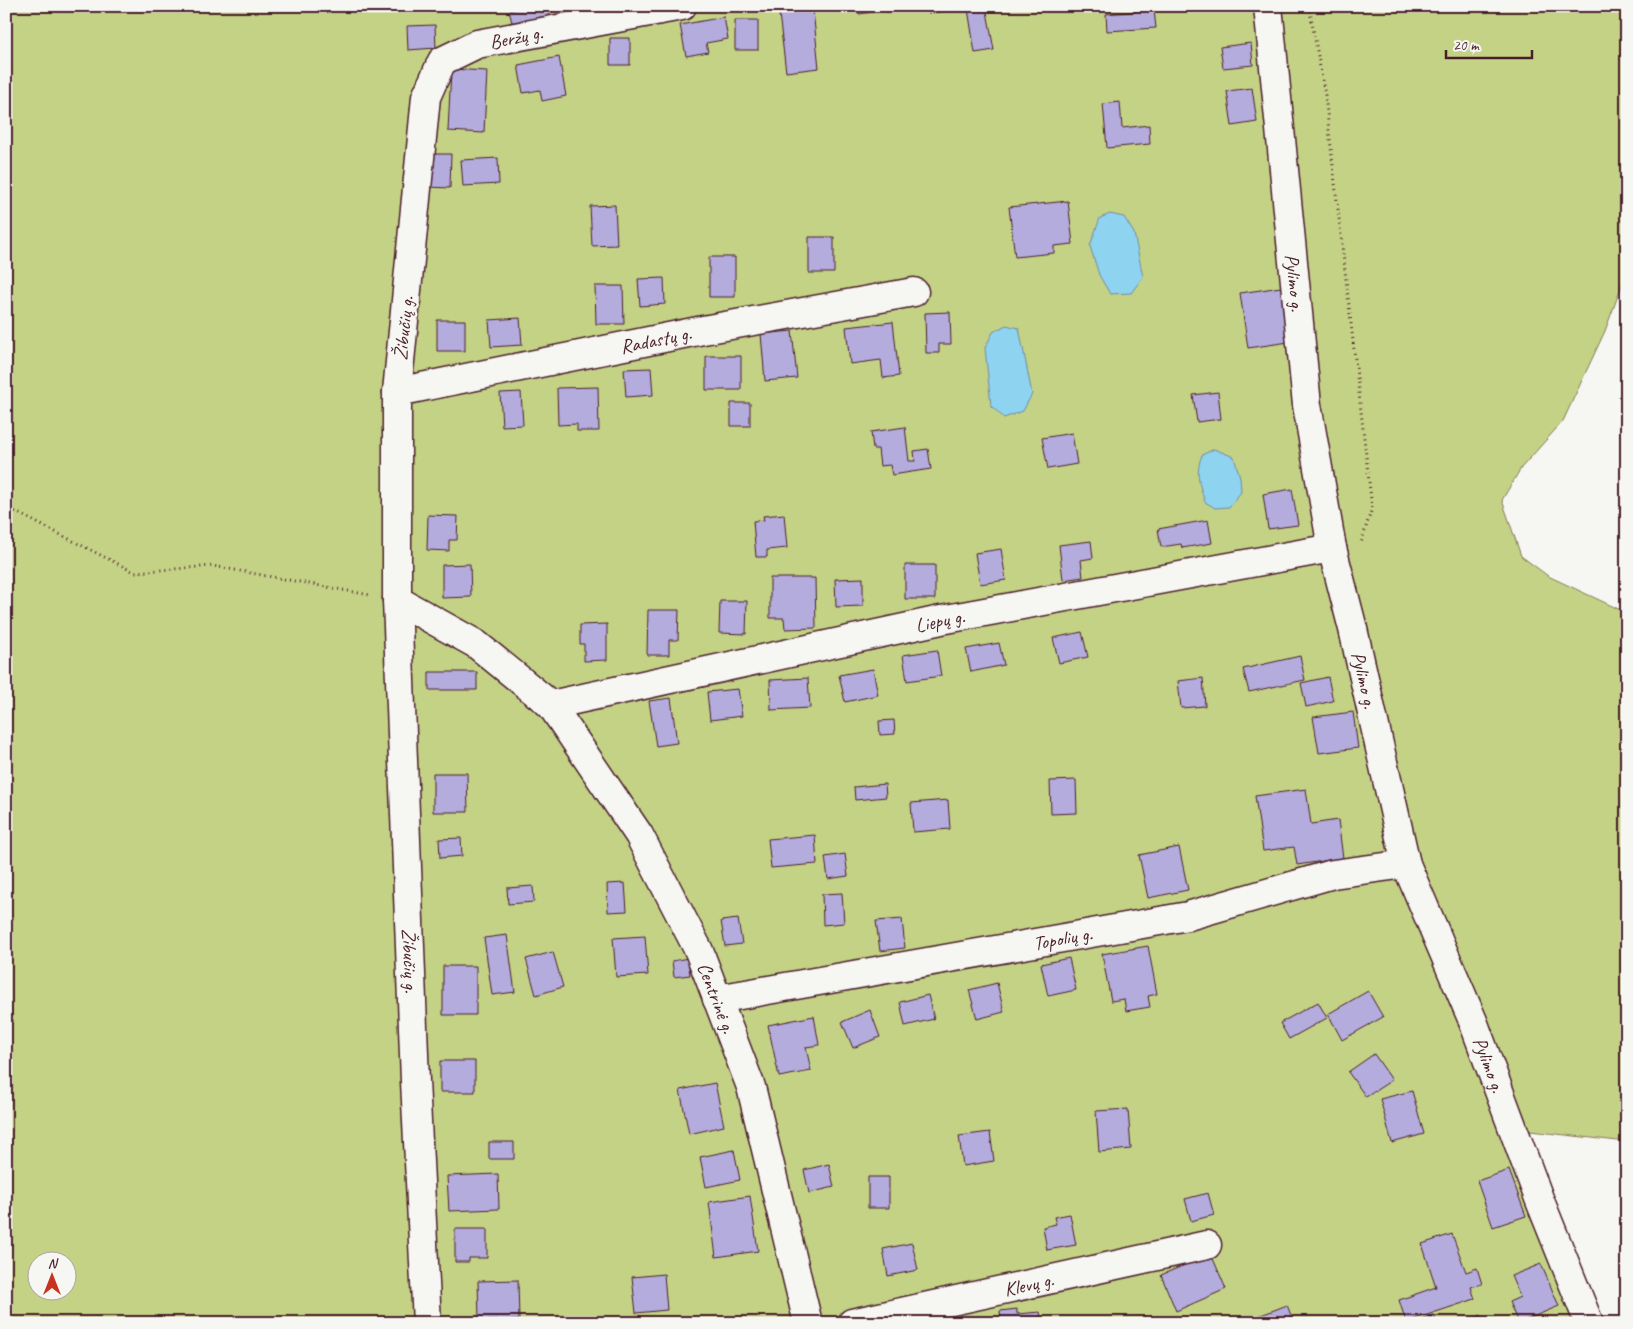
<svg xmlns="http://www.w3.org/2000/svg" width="1633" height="1329" font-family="Caveat,sans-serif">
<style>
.green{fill:#c4d286;stroke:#877858;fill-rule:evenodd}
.water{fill:#8ed3ef;stroke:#738ba1}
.building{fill:#b3acdd;stroke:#4a1f2b}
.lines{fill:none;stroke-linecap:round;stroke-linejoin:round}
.minor-casing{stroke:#4a1f2b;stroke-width:31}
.path{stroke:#4a1f2b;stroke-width:3;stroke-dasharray:1 4;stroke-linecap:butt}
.minor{stroke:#f6f6f2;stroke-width:28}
.labels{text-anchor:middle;stroke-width:4.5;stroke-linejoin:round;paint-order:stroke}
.street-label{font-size:20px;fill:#4a1f2b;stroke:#f6f6f2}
</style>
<rect width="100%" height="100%" fill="#f6f6f2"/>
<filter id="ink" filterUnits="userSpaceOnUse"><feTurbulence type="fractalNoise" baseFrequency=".02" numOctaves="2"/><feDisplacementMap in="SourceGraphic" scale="10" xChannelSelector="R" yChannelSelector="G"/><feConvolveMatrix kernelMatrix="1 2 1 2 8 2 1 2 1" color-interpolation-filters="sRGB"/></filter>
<g filter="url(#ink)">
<path class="green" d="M6 6H1627L1626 274 1605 331 1563 421 1521 468 1502 500 1521 556 1548 576 1627 613V1142L1530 1131 1502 1139 1576 1323H6ZM38 1262H68V1292H38Z"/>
<path class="water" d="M1110 214 1124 217 1134 233 1143 277 1131 293 1110 294 1099 275 1090 246 1100 218Z
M1006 325 1019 328 1032 394 1023 411 1004 418 991 406 985 348 993 332Z
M1214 449 1234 457 1240 477 1241 492 1229 507 1215 508 1205 502C1199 484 1195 473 1202 455Z"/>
<path class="building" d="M526 6H547L550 17 513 26 509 11Z
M858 6H879L880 11 859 14Z
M886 6H903V10L887 12Z
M928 6H950V11L928 13Z
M986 6 994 50 975 53 968 9Z
M813 10 819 68 786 72 779 14Z
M1154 10 1156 28 1107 31 1106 14Z
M724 17 728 39 706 43 708 52 686 56 680 25Z
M735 20H758V50H735Z
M435 25 436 48 408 50 407 26Z
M610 38H630V65H610Z
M1251 43 1253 65 1223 68 1220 47Z
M559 57 566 96 542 101 540 90 523 93 518 65Z
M451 69 487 71 484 133 448 131Z
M1252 88 1257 122 1232 126 1227 91Z
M1120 102 1122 128 1149 125 1150 144 1107 148 1103 104Z
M427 154H451L450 188 427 187Z
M498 158 499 184 463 186 461 160Z
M1068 201 1073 244 1054 246V253L1015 257 1009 207Z
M615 205 617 245 592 246 590 206Z
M809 237H834V273H809Z
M709 257H735V297H709Z
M664 278 665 304 640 306 638 279Z
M595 286H623L624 324H596Z
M1281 287 1289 342 1248 348 1240 293Z
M950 312 951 344H939V353H926L925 313Z
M520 318 522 345 491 347 489 320Z
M437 320H465V351H437Z
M893 322 899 376 883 378 881 360 850 364 846 327Z
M792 331 797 378 765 381 761 334Z
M706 356H741V390H706Z
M651 368 653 395 626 397 624 369Z
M598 387 599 431H577V424L558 425 557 388Z
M521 392 523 425 502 426 500 393Z
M1218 392 1221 419 1197 422 1193 395Z
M731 403H750V426H731Z
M905 427 909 461H915L914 451 928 449 931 469 892 475 890 465 880 466 878 449H873L871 432Z
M1072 433 1077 464 1048 469 1042 438Z
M1292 489 1298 525 1268 529 1263 494Z
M784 514 787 548 767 550V557H756L753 521 764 520 763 516Z
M428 515 458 516 457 540H449V551L427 550Z
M1208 520 1212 543 1182 548 1181 544 1161 547 1158 529Z
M1091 541 1093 558 1081 560 1083 577 1063 580 1059 545Z
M1001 549 1006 580 980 584 975 553Z
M470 564 471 597 442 598V565Z
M905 565H935V599H905Z
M770 578H815L816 628 785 629 784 618H770Z
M863 578V606L836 607 835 579Z
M720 601H747L746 634 719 633Z
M648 610H679L678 640H669V655H647Z
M607 624V660L584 661V644H580V625Z
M1082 632 1088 657 1059 663 1053 638Z
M999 643 1004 665 971 672 966 649Z
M937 650 941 676 907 681 903 655Z
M1300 656 1305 680 1249 692 1243 669Z
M873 669 878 695 845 702 839 675Z
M429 672H477V690H429Z
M1328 677 1333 701 1306 707 1301 683Z
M808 678 810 708 771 710 770 680Z
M1203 678 1205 706 1181 708 1178 681Z
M738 689 742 716 710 720 707 692Z
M671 698 677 743 656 746 649 701Z
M1353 712 1358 748 1319 753 1313 717Z
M894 720 895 734 880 735 879 721Z
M433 773H467L468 812H433Z
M1076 780 1077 813 1051 814 1050 781Z
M885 784 886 797 855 800 854 787Z
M1306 789 1311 824 1338 820 1343 858 1297 865 1294 847 1263 851 1255 796Z
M948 800 950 829 913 832 911 803Z
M815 835 817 864 771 868 768 839Z
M461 838 462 856 440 858 439 839Z
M1179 847 1188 890 1148 898 1139 855Z
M845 854 848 876 828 879 825 857Z
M625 883 627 911 608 912 607 884Z
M533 886 534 902 508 904 507 888Z
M842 893 844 923 823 925 822 894Z
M738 919 742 944 725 946 721 921Z
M902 919 905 948 880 951 876 921Z
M507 935 515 992 492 995 484 938Z
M645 936 648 975 616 977 613 938Z
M1148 946 1157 994 1148 996 1150 1007 1126 1011 1124 999 1111 1001 1102 954Z
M553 952 563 987 536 995 526 959Z
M688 958 690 975 674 977 672 961Z
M1069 958 1076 990 1048 996 1041 964Z
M443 966H476V1015H443Z
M997 983 1004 1012 977 1019 969 990Z
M1368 991 1383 1017 1342 1040 1328 1014Z
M928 995 934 1019 905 1026 900 1002Z
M1318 1002 1327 1018 1289 1039 1280 1023Z
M870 1010 880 1037 853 1048 842 1022Z
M814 1016 819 1045 806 1047 811 1071 779 1077 768 1025Z
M1374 1054 1392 1080 1366 1097 1348 1072Z
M440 1061H475V1092H440Z
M715 1083 724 1126 689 1134 680 1090Z
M1412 1091 1424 1134 1392 1143 1380 1099Z
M1128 1109 1131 1149 1099 1152 1096 1111Z
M990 1132 994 1161 963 1166 959 1136Z
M489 1142H514V1159H489Z
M734 1150 740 1180 706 1187 700 1157Z
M829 1164 834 1187 809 1193 804 1170Z
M1509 1170 1526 1216 1493 1227 1477 1181Z
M498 1174 499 1209 449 1211 447 1176Z
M868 1177H889V1208H868Z
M1208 1193 1214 1215 1191 1221 1185 1199Z
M750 1196 758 1251 716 1257 709 1202Z
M1070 1214 1076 1245 1047 1250 1043 1227 1056 1224 1054 1217Z
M455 1229H487V1258H469V1262H455Z
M1452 1234 1466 1272 1477 1268 1482 1284 1471 1287 1475 1299 1406 1322 1399 1300 1436 1287 1422 1244Z
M912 1243 918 1270 888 1276 883 1249Z
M1211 1254 1226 1289 1176 1311 1161 1275Z
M1541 1264 1559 1306 1518 1323 1509 1302 1520 1297 1511 1276Z
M664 1274 667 1310 636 1313 632 1277Z
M518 1280 519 1320 479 1321 478 1281Z
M1287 1305 1294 1323H1259L1256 1317Z
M1017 1309V1314L1040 1312 1042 1323H1001L1000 1311Z
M1434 1315 1437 1323H1415Z
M1481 1315 1484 1323H1462Z"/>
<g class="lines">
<defs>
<g id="minor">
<path id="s1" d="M682 6 477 44 442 61 426 97 397 392V600L476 644 551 705 639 835 699 951 751 1087 808 1323"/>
<path id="s2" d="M1268 6 1307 405 1332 548 1353 629 1406 864 1473 1021 1540 1201 1589 1323"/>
<path id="s3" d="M397 392 703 330 914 292"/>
<path id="s4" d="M397 600 415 1081 427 1323"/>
<path id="s5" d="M551 705 941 620 1332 548"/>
<path id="s6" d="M717 999 1188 916 1333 874 1406 864"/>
<path id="s7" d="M852 1323 1207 1245"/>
</g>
</defs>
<use href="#minor" class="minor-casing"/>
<path class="path" d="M1309 6 1325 95 1372 508 1361 543
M6 507 134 572 213 566 370 595"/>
<use href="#minor" class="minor"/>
</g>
</g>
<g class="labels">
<g class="street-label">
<text transform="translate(516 37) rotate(-11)" y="7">Beržų g.</text>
<text dy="7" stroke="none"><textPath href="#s2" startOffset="278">Pylimo g.</textPath></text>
<text transform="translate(403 328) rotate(-84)" y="7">Žibučių g.</text>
<text dy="7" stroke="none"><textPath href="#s3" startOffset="264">Radastų g.</textPath></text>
<text dy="7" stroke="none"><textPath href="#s5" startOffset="398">Liepų g.</textPath></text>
<text dy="7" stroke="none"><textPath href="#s2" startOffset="682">Pylimo g.</textPath></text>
<text dy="7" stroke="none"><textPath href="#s6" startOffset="351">Topolių g.</textPath></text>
<text dy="7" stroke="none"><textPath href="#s4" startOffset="361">Žibučių g.</textPath></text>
<text dy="7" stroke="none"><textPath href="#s1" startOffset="1316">Centrinė g.</textPath></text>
<text dy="7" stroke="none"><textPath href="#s2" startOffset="1088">Pylimo g.</textPath></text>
<text dy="7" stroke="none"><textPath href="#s7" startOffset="181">Klevų g.</textPath></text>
</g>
</g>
<rect width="1633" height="1329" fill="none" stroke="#f6f6f2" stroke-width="25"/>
<rect x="12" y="12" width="1608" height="1304" fill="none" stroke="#4a1f2b" stroke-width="2" filter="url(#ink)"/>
<g transform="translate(52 1276)"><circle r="24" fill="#f6f6f2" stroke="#b1a0a2"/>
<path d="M0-4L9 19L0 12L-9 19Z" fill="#c8321e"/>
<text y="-8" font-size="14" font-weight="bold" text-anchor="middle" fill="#4a1f2b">N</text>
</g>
<path d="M1446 50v8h86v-8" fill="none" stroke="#4a1f2b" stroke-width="2.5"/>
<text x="1453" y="50" font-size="15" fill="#4a1f2b" stroke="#f6f6f2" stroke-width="4" paint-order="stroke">20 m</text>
</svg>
